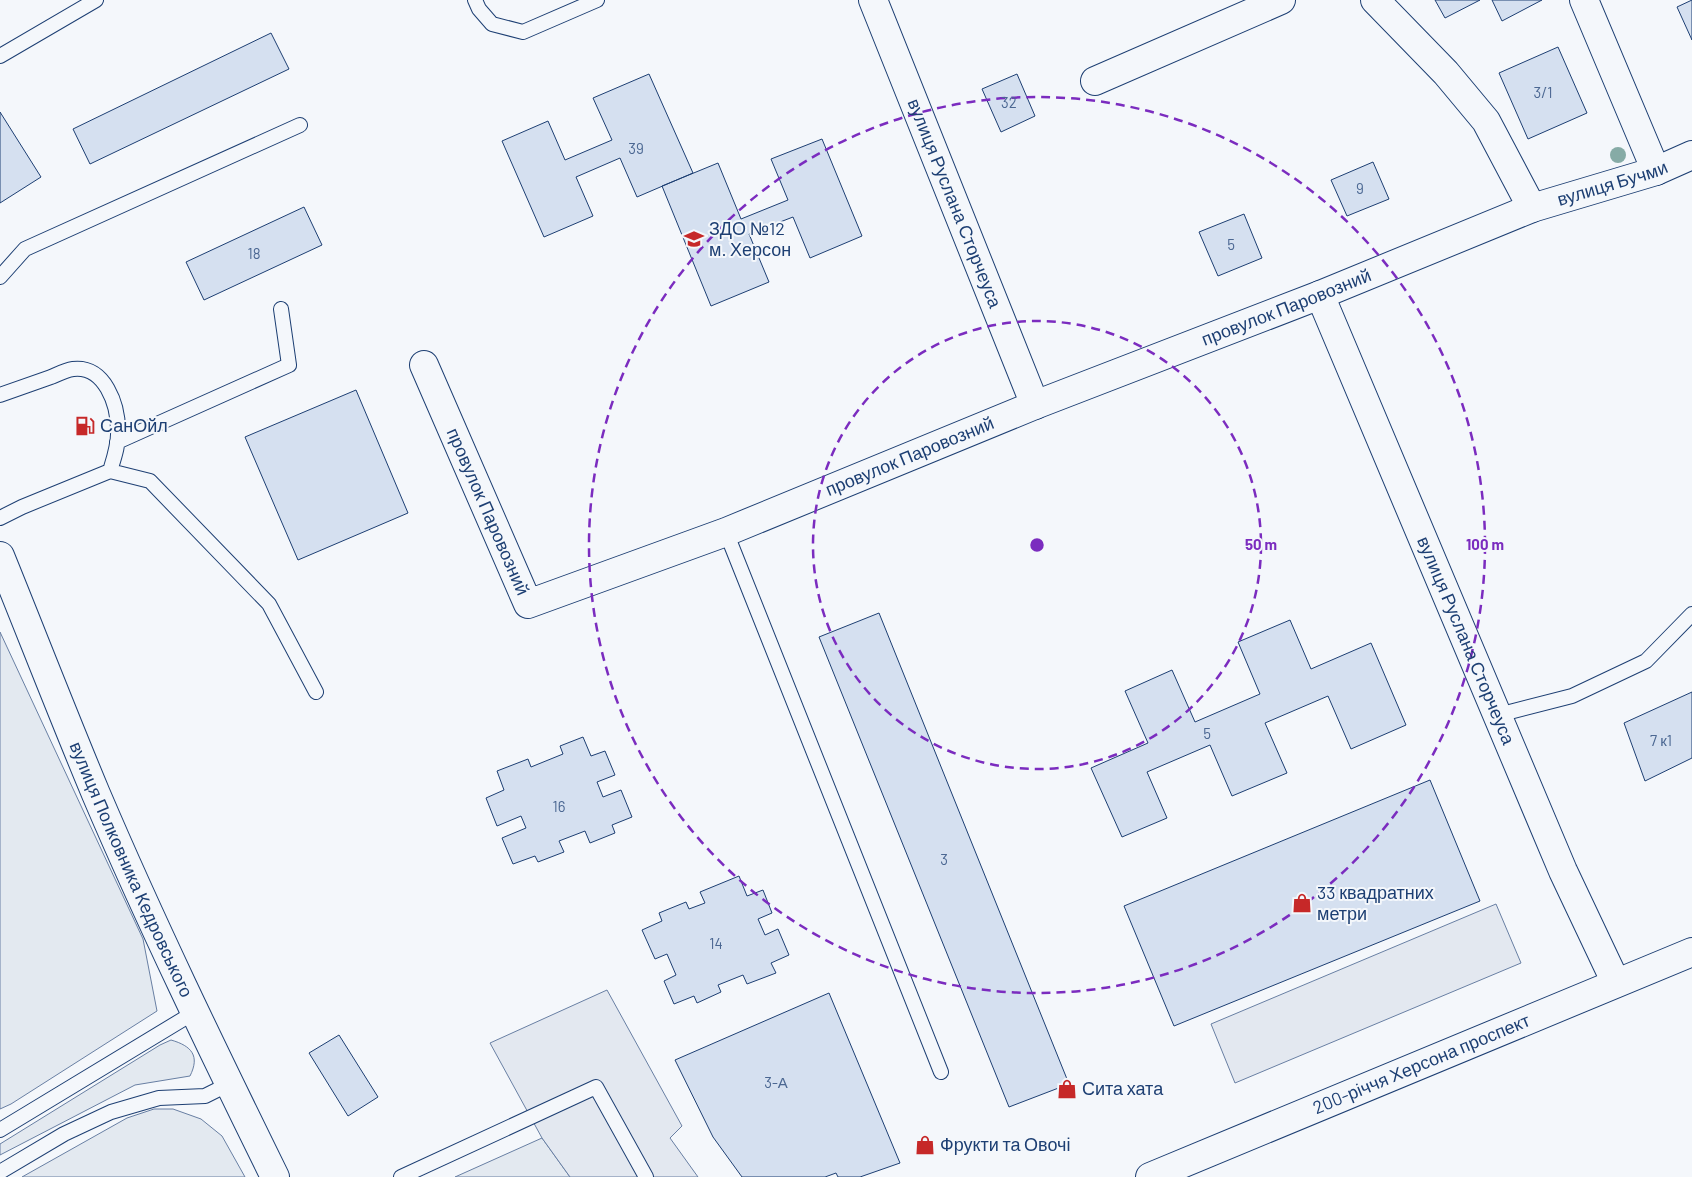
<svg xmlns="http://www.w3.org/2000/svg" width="1692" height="1177" font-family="Barlow,sans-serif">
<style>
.green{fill:#e3e9f0;stroke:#687fa3}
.parking{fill:#e3e8f0;stroke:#687fa3}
.building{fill:#d5e0f0;stroke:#1d3f73}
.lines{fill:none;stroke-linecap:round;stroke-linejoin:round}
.service-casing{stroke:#1d3f73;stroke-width:16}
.minor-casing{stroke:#1d3f73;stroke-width:30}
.tertiary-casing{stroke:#1d3f73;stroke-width:30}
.service{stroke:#f4f7fb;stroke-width:14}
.minor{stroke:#f4f7fb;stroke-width:28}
.tertiary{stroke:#f4f7fb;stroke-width:28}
.tree{fill:#86aba6}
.ring{fill:none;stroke:#7b2cbf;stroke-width:2.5;stroke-dasharray:9 6}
.labels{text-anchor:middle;stroke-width:4;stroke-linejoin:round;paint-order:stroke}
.number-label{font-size:15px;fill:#4b6792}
.street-label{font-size:18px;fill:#1d3f73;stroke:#f4f7fb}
.poi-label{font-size:18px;fill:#1d3f73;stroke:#f4f7fb;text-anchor:start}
.centre{fill:#7b2cbf;stroke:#f4f7fb;stroke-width:2.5}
.ring-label{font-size:15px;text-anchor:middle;font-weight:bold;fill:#7b2cbf;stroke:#f4f7fb;stroke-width:4;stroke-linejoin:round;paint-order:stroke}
</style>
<rect width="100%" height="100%" fill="#f4f7fb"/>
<path class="green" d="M0 632 143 939 157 1011 11 1104 0 1109Z
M171 1040C192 1046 200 1056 190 1076L135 1085 0 1155V1144L160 1045Z
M154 1109H173L201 1119 222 1136 245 1177H22L127 1118Z
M542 1138 570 1177H455Z"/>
<path class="parking" d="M1496 904 1521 963 1235 1083 1211 1024Z
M607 990 682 1126 670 1138 698 1177H570L542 1138 490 1043Z"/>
<path class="building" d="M1435 0H1480L1445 18Z
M1492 0H1542L1502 21Z
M1692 0V40L1677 7Z
M271 33 289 69 90 164 73 129Z
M1558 47 1587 113 1528 139 1499 73Z
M649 74 693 173 637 197 620 158 576 177 593 216 544 237 502 141 548 121 565 160 612 140 593 98Z
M1017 74 1035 116 1001 132 982 89Z
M0 112 41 177 0 203Z
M822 139 862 236 810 258 793 217 749 234 769 282 711 306 662 186 718 163 741 219 788 200 771 159Z
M1373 162 1389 199 1347 216 1331 180Z
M304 207 322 245 204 300 186 262Z
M1244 214 1262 258 1218 276 1199 232Z
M356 390 408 513 298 560 245 437Z
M879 613 1069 1084 1009 1107 819 637Z
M1290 620 1311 669 1371 643 1406 725 1351 749 1328 696 1265 723 1287 773 1232 796 1210 745 1147 772 1167 818 1122 837 1091 768 1148 743 1125 691 1172 670 1195 722 1260 694 1238 642Z
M1692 692V758L1645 781 1624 723Z
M583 737 591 756 605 751 615 775 597 782 603 797 621 790 632 817 612 825 615 833 590 843 585 831 559 841 564 852 538 862 535 856 513 864 502 838 526 828 521 816 497 826 486 798 504 790 497 771 528 759 531 767 563 754 560 746Z
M1430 780 1480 901 1174 1026 1124 906Z
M739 876 747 896 763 890 772 913 758 919 765 935 778 929 789 955 771 963 776 973 747 984 743 975 718 985 721 992 697 1003 694 996 674 1004 664 981 676 975 667 954 655 959 642 930 662 921 659 913 686 902 689 909 705 903 700 892Z
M829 993 900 1163 860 1177H838L836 1173 825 1177H742L713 1137 675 1060Z
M339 1035 378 1097 348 1116 309 1053Z"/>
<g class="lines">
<defs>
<path id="service" d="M475 0 479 9 492 24 523 32 597 0
M0 56 96 0
M0 277 25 249 300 125
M0 395C17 389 34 383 51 377 58 374 66 370 73 369 105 365 118 405 118 430 119 444 114 458 110 471L22 507 0 518
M117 442 289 365 281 309
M110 471 150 481 269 604 316 692
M726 532 941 1072
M1498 715 1572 696 1646 661 1692 614
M0 1130 195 1012
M0 1172 64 1134 111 1112 159 1098 205 1096 229 1084
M401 1177 596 1087 646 1177"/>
<g id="minor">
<path id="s1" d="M873 0 1035 405"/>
<path d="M1375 0 1446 73 1486 121 1532 208"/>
<path d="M1584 0 1656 171"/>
<path d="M1095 81 1281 0"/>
<path id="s2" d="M1320 295 1563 871 1616 983"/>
<path id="s3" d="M424 365 528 604 726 532 1035 405 1320 295 1532 208 1656 171 1692 155"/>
</g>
<g id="tertiary">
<path id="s4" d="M0 556C32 635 63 715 96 794 151 923 213 1051 275 1177"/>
<path id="s5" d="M1150 1177 1692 952"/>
</g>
</defs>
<use href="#service" class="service-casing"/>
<use href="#minor" class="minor-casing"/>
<use href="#tertiary" class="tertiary-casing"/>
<use href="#service" class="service"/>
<use href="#minor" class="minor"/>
<use href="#tertiary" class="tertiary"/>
</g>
<circle class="tree" cx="1618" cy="155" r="8"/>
<g class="ring">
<circle cx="1037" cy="545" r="224"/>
<circle cx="1037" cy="545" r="448"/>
</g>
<defs>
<symbol id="school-bare" viewBox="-9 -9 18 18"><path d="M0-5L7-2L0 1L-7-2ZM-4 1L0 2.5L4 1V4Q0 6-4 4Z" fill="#c62828" stroke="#f4f7fb" stroke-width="2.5" paint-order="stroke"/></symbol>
<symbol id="fuel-bare" viewBox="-9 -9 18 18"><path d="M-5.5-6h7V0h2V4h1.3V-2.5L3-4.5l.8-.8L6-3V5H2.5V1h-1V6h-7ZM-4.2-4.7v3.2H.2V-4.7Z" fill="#c62828" stroke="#f4f7fb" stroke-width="2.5" paint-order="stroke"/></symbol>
<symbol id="shop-bare" viewBox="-9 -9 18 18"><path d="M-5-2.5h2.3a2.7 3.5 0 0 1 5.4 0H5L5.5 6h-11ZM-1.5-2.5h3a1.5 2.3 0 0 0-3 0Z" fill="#c62828" stroke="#f4f7fb" stroke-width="2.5" paint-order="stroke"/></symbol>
</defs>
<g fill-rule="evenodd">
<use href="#school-bare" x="680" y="225" width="28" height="28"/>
<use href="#fuel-bare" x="71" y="412" width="28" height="28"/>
<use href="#shop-bare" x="1288" y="889" width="28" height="28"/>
<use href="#shop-bare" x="1053" y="1075" width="28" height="28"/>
<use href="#shop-bare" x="911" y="1131" width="28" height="28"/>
</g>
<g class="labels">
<g class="number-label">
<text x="1543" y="98">3/1</text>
<text x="1009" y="108">32</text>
<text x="636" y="154">39</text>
<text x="1360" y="194">9</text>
<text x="1231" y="250">5</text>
<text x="254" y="259">18</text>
<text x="1207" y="739">5</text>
<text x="1661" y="746">7 к1</text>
<text x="559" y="812">16</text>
<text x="944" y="865">3</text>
<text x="716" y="949">14</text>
<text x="776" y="1088">3-А</text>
</g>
<g class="street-label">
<text dy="6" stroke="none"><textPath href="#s3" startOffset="1424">вулиця Бучми</textPath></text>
<text dy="6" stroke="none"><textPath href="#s1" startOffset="219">вулиця Руслана Сторчеуса</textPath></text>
<text dy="6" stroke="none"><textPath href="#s3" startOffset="1075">провулок Паровозний</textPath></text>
<text dy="6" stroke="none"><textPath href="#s3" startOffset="670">провулок Паровозний</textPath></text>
<text dy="6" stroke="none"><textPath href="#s3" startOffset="160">провулок Паровозний</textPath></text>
<text dy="6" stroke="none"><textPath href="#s2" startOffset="375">вулиця Руслана Сторчеуса</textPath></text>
<text dy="6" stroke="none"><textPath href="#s4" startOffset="340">вулиця Полковника Кедровського</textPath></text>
<text dy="6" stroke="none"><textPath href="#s5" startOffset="294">200-річчя Херсона проспект</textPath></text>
</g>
<g class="poi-label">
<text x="709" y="235">ЗДО №12<tspan x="709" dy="21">м. Херсон</tspan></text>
<text x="100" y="432">СанОйл</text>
<text x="1317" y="899">33 квадратних<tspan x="1317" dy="21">метри</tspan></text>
<text x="1082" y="1095">Сита хата</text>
<text x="940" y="1151">Фрукти та Овочі</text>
</g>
</g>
<circle cx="1037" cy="545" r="8" class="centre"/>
<g class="ring-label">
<text x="1261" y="550">50 m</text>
<text x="1485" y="550">100 m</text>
</g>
</svg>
